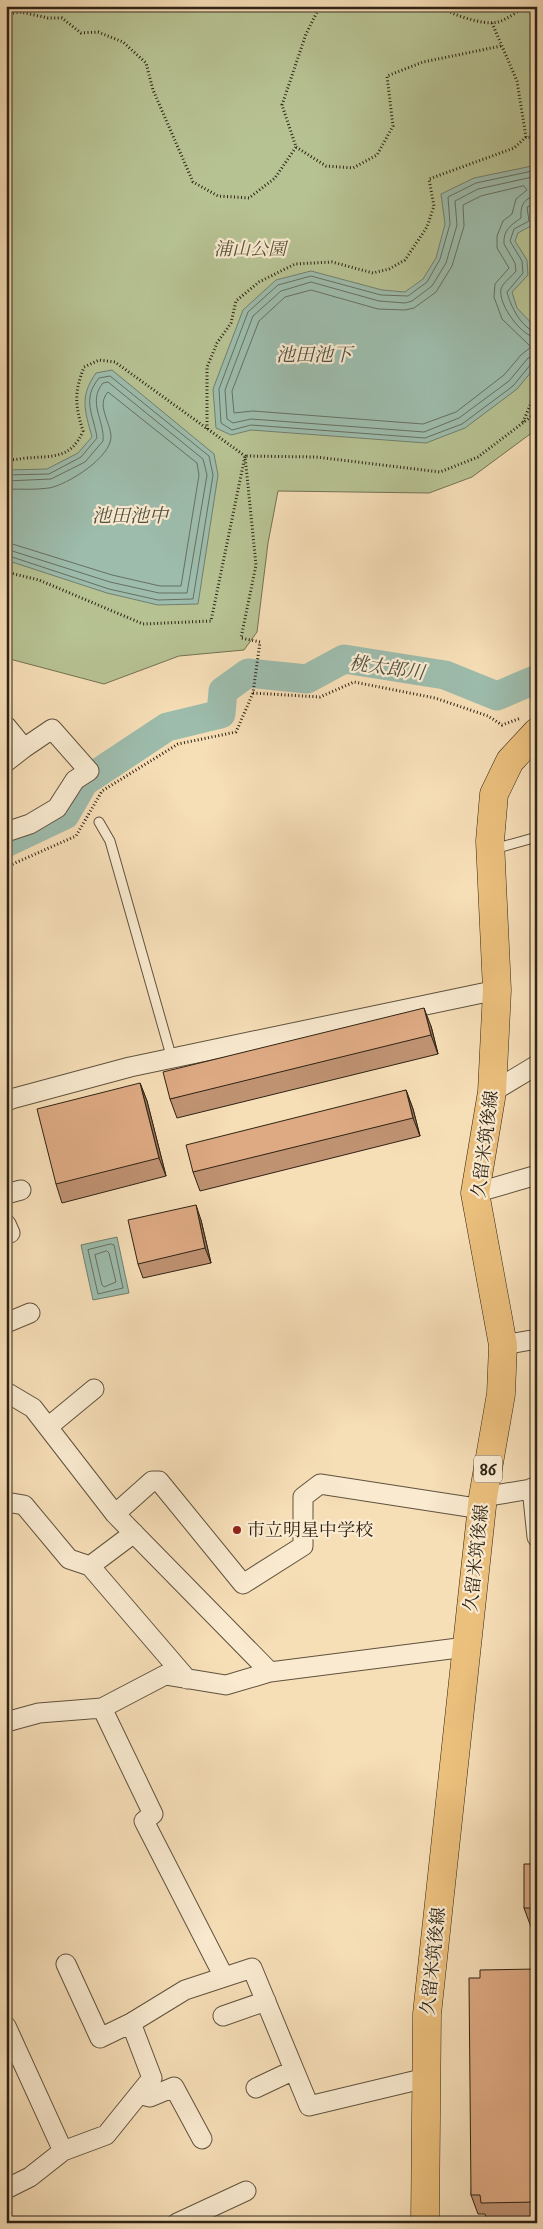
<svg xmlns="http://www.w3.org/2000/svg" width="543" height="2229" font-family="'IM FELL DW Pica','Noto Serif JP',serif">
<style>
.green{fill:#b7c293;stroke:#727254}
.water{fill:#9dbcac;stroke:#717f6f}
.lines{fill:none;stroke-linecap:round;stroke-linejoin:round}
.shore{stroke:#667060;stroke-width:1}
.river{stroke:#9dbcac;stroke-width:29}
.lane-casing{stroke:#60523d;stroke-width:11}
.street-casing{stroke:#60523d;stroke-width:21}
.primary-casing{stroke:#2e2314;stroke-width:29}
.path{stroke:#2e2314;stroke-width:3;stroke-dasharray:1 2.5;stroke-linecap:butt}
.lane{stroke:#f9ead0;stroke-width:9}
.street{stroke:#f9ead0;stroke-width:19}
.primary{stroke:#ebbf7c;stroke-width:28}
.wall{fill:#bf9272;stroke:#2e2314}
.shaded-wall{fill:#9b775c;stroke:#2e2314}
.building{fill:#deaa84;stroke:#2e2314}
.poi-dot{fill:#8f2418;stroke:#f9ead0;stroke-width:2}
.labels{text-anchor:middle;stroke-width:4.5;stroke-linejoin:round;paint-order:stroke}
.shield{fill:#f9ead0;stroke:#6b5f4c;stroke-width:1}
.shield-label{font-size:16px;font-weight:bold;fill:#2e2314}
.park-label{font-size:18px;font-style:italic;fill:#57533a;stroke:#f9ead0}
.street-label{font-size:18px;fill:#2e2314;stroke:#f9ead0}
.poi-label{font-size:18px;fill:#2e2314;stroke:#f9ead0;text-anchor:start}
.water-label{font-size:19px;font-style:italic;fill:#4f5142;stroke:#f9ead0}
</style>
<rect width="100%" height="100%" fill="#f6deb7"/>
<filter id="stains"><feTurbulence type="fractalNoise" baseFrequency=".004" numOctaves="4"/><feColorMatrix values="0 0 0 0 .2 0 0 0 0 .09 0 0 0 0 .02 0 0 0 .5 -.17"/></filter>
<radialGradient id="worn" r=".72"><stop offset=".6" stop-color="#630" stop-opacity="0"/><stop offset="1" stop-color="#630" stop-opacity=".3"/></radialGradient>
<path class="green" d="M6 6H537V429L472 477 429 493 278 491 268 543 257 632 244 650 179 656 104 684 6 658Z"/>
<path class="water" d="M537 165V206L531 210 536 223 518 233 515 241 527 260 528 275 512 292 517 308 537 329V365L517 389 465 428 426 443 251 430 231 435 216 428 213 389 243 310 276 280 311 271 382 290 405 292 423 279 436 258 445 224 441 194 474 178Z
M112 370 214 454 218 475 198 604 158 605 107 593 6 560V470L47 469 78 453 92 437C85 411 79 397 96 373Z
M117 1237 129 1293 93 1300 81 1245Z"/>
<g class="lines">
<path class="shore" d="M537 170 476 183 448 197 450 224 440 259 427 282 408 296 381 295 311 276 278 285 248 312 219 389 221 423 232 430 251 425 425 438 462 424 513 386 531 364 537 362
M537 176 478 189 455 201 457 225 446 263 432 286 412 301 405 303 379 301 311 282 281 291 253 316 225 390 227 419 233 423 251 419 424 432 459 418 509 381 528 358 537 356
M524 186 527 190 516 199 512 214 503 221 497 236V248L509 268 495 284 494 297 502 319 531 347 521 355 504 375 456 412 423 424 253 411 234 413 232 391 259 321 285 297 311 290 378 309 405 310 414 308 436 292 452 266 464 226 463 205 481 196Z
M537 196C524 197 520 206 521 218 511 225 503 230 504 244L515 263 516 271C512 277 503 282 501 289 498 305 522 337 537 338
M537 203 527 207 529 221 514 229 510 241 522 261 523 273 507 292C510 305 522 330 537 332
M6 475 49 474 81 457 97 438C94 415 81 400 99 378L110 376 209 456 213 475 193 599 158 600 109 589 6 555
M6 481 51 479 85 462 103 441C105 421 87 402 103 383L108 382 203 459 207 475 187 593H159L110 582 6 549
M6 489C20 489 35 490 49 488 67 485 112 457 111 436 110 421 96 405 108 392L197 463 199 475 181 586H160L112 575 6 542
M111 1244 114 1245 123 1288 98 1294 88 1250Z
M107 1251 109 1253 116 1282 104 1287 102 1285 95 1255Z"/>
<path class="river" d="M6 843 65 815 84 782 167 727 221 714 223 691 248 673 307 679 344 659 445 675 497 696 537 679"/>
<defs>
<path id="lane" d="M99 822 110 841 172 1059
M494 849 537 837"/>
<path id="street" d="M6 726 24 748 6 762
M6 832 30 824 57 808 75 780 89 771 52 729 24 748
M492 1092 537 1065
M6 1102 11 1099 130 1067 497 990
M475 1193 537 1175
M6 1194 21 1190
M6 1224 10 1233
M6 1323 30 1313
M503 1345 537 1339
M6 1392 33 1408 115 1514 270 1672
M48 1427 94 1389
M532 1488 537 1537
M483 1497 537 1488
M6 1505 12 1503 24 1505 69 1559 90 1566
M115 1514 152 1481H159L243 1584 303 1546V1497L320 1484 482 1509
M134 1533 90 1566 187 1679
M102 1708 153 1814 144 1821 224 1977
M6 1722 39 1713 102 1708 165 1675 226 1685 270 1672 466 1647
M66 1964 100 2038 131 2023
M223 2016 266 2001
M6 2026 63 2151
M256 2088 294 2070
M139 2094 150 2097 174 2087 202 2139
M6 2189 30 2177 63 2151 106 2135 152 2078 131 2023 185 1990 252 1968 309 2106 426 2078
M177 2223 246 2191"/>
<path id="primary" d="M425 2223 427 2014 483 1497 501 1394 503 1345 475 1193 492 1092 497 990 490 841 494 794 510 761 537 732"/>
</defs>
<use href="#lane" class="lane-casing"/>
<use href="#street" class="street-casing"/>
<use href="#primary" class="primary-casing"/>
<path class="path" d="M438 6C451 14 483 26 498 22 508 19 518 11 526 6
M6 14 21 12 48 18H62L81 33 98 32 123 42 146 63 153 90 193 182 218 196 249 198 275 178 296 147 282 105 306 34 320 6
M492 23 517 81 526 137 537 138
M296 147 326 166 353 168 377 155 393 126 387 76 423 62 501 46
M523 422 532 401 537 397
M207 429V367L217 343 231 323 236 301 259 282 295 264 332 262 373 273 389 269 405 260 427 227 434 206 429 179 514 148 526 137
M6 460C13 460 19 459 26 458 53 456 71 459 83 431 75 405 74 393 84 367L99 360 115 362 245 456 256 565 241 638 260 642 253 693 320 697 354 682 435 698 488 716 502 725 521 718
M6 572 39 580 143 624 211 621 245 456 316 457 440 472 478 457 537 412
M6 867 76 836 102 791 178 744 236 732 253 693"/>
<use href="#lane" class="lane"/>
<use href="#street" class="street"/>
<use href="#primary" class="primary"/>
</g>
<path class="wall" d="M431 1026 438 1054 177 1118 170 1099Z
M140 1083 147 1101 166 1176 62 1203 56 1184Z
M406 1090 413 1109 420 1136 200 1191 193 1172Z
M201 1220 211 1263 143 1278 138 1264Z
M537 1864V1927H531L524 1908Z
M537 1969V2221L488 2222 485 2214H478L471 2195 480 1978Z"/>
<path class="shaded-wall" d="M424 1008 431 1026 438 1054 431 1035Z
M140 1083 147 1101 166 1176 159 1158Z
M406 1090 413 1109 420 1136 413 1118Z
M196 1205 201 1220 211 1263 205 1248Z"/>
<path class="building" d="M424 1008 431 1035 170 1099 163 1072Z
M140 1083 159 1158 56 1184 37 1109Z
M406 1090 413 1118 193 1172 186 1145Z
M196 1205 205 1248 138 1264 128 1220Z
M524 1864H537V1908H524Z
M537 1969V2202L481 2203 480 2195H471L469 1978H480V1970Z"/>
<circle class="poi-dot" cx="237" cy="1530" r="5"/>
<g class="labels">
<rect class="shield" x="474" y="1455.5" width="28" height="27" rx="4"/>
<g class="shield-label">
<text x="488" y="1475">86</text>
</g>
<g class="park-label">
<text x="250" y="255">浦山公園</text>
</g>
<g class="street-label">
<text transform="translate(485 1144) rotate(-83)" y="6">久留米筑後線</text>
<text transform="translate(476 1558) rotate(-84)" y="6">久留米筑後線</text>
<text transform="translate(433 1961) rotate(-84)" y="6">久留米筑後線</text>
</g>
<g class="poi-label">
<text x="247" y="1536">市立明星中学校</text>
</g>
<g class="water-label">
<text x="314" y="361">池田池下</text>
<text x="130" y="522">池田池中</text>
<text transform="translate(387 667) rotate(8)" y="7">桃太郎川</text>
</g>
</g>
<rect width="543" height="2229" fill="none" stroke="#f6deb7" stroke-width="25"/>
<rect x="8" y="8" width="528" height="2214" fill="none" stroke="#2e2314" stroke-width="2.5"/>
<rect x="12" y="12" width="518" height="2204" fill="none" stroke="#2e2314"/>
<rect width="100%" height="100%" filter="url(#stains)"/>
<rect width="100%" height="100%" fill="url(#worn)"/>
</svg>
